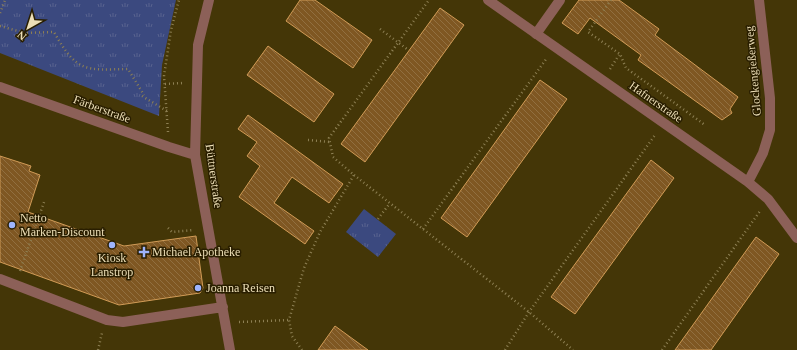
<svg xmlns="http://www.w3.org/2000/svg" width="797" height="350" font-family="'Times New Roman',serif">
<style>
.park{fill:url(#park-tufts)}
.building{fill:url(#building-back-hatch);stroke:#d19b56}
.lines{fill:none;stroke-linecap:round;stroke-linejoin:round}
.path{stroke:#8e8054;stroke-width:2.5;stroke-dasharray:1 3;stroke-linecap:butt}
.lane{stroke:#8c6058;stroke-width:10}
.street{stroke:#8c6058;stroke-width:10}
.poi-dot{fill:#9eb4fd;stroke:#291e00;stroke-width:1.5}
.labels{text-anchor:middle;stroke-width:3;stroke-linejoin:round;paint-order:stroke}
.street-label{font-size:12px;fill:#eddfb7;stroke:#291e00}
.poi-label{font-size:12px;fill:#eddfb7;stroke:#291e00;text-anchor:start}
</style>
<defs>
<pattern id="park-tufts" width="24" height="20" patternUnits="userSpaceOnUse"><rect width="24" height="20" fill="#3b497f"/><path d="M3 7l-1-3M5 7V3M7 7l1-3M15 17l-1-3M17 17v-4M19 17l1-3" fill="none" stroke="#58638f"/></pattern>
<pattern id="building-back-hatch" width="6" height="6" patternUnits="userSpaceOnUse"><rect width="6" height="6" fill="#7f5722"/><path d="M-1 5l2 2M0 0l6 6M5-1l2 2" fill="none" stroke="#916f40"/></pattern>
</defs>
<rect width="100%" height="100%" fill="#443607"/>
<path class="park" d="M0 0H176L162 65 159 116 0 53Z
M364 209 396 234 378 257 346 232Z"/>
<path class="building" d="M300 0H315L372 40 353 68 286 21Z
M579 0H619L659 29 655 35 738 97 730 109 732 113 722 120 638 60 641 55 590 18 578 34 562 23Z
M440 8 464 25 365 162 341 144Z
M268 46 334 94 314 122 247 75Z
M540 80 567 99 467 237 441 218Z
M248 115 343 184 329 203 292 177 274 203 314 231 305 244 239 197 260 166 247 156 257 142 238 129Z
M0 156 31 166 29 171 40 175 28 212 124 246 196 236 203 288 200 293 119 305 0 262Z
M651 160 674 178 575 314 551 297Z
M756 237 779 254 711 350H675Z
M335 326 368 350H318Z"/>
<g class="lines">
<path class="path" d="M611 0 588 32 620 54 626 68 705 125
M0 13 5 0
M0 26 25 33 54 32C77 73 85 70 128 69L144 95
M380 29 407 49
M610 69 619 55
M165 84 184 83
M142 96 167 111
M168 132 164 76 171 30 179 0
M308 140 330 142
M354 175 529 312 573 350
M378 219 390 203
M168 228 172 232 194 230
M423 229 547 58
M20 271 44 202
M239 322 289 320
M98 350 102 333
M302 350 292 336 289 320 304 268 320 232 354 175 333 157 329 138 429 0
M505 350 529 312 655 135
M662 350 760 211"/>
<path class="lane" d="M536 34 560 0"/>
<path class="street" d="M209 0 198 45 195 155 230 350
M488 0 748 182 768 199 797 238
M0 87 169 147 195 155
M748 182 763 153 770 130V98L759 0
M0 279 107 320 123 322 223 307"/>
</g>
<g class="poi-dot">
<circle cx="12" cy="225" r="4"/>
<circle cx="112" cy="245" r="4"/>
<path d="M142 246h4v4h4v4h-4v4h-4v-4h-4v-4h4z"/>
<circle cx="198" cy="288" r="4"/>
</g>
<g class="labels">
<g class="street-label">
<text transform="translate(753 71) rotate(-95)" y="4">Glockengießerweg</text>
<text transform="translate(656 102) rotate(35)" y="4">Hafnerstraße</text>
<text transform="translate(102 109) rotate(20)" y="4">Färberstraße</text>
<text transform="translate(214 176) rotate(82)" y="4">Büttnerstraße</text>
</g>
<g class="poi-label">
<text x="20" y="222">Netto<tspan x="20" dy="14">Marken-Discount</tspan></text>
<text x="152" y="256">Michael Apotheke</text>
<text x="112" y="262" text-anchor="middle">Kiosk<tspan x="112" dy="14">Lanstrop</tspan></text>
<text x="206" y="292">Joanna Reisen</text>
</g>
</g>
<g transform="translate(28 28) rotate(219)" stroke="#291e00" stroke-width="3" paint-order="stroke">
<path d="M0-3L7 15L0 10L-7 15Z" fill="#eddfb7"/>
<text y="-6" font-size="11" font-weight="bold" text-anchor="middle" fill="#eddfb7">N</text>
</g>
</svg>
